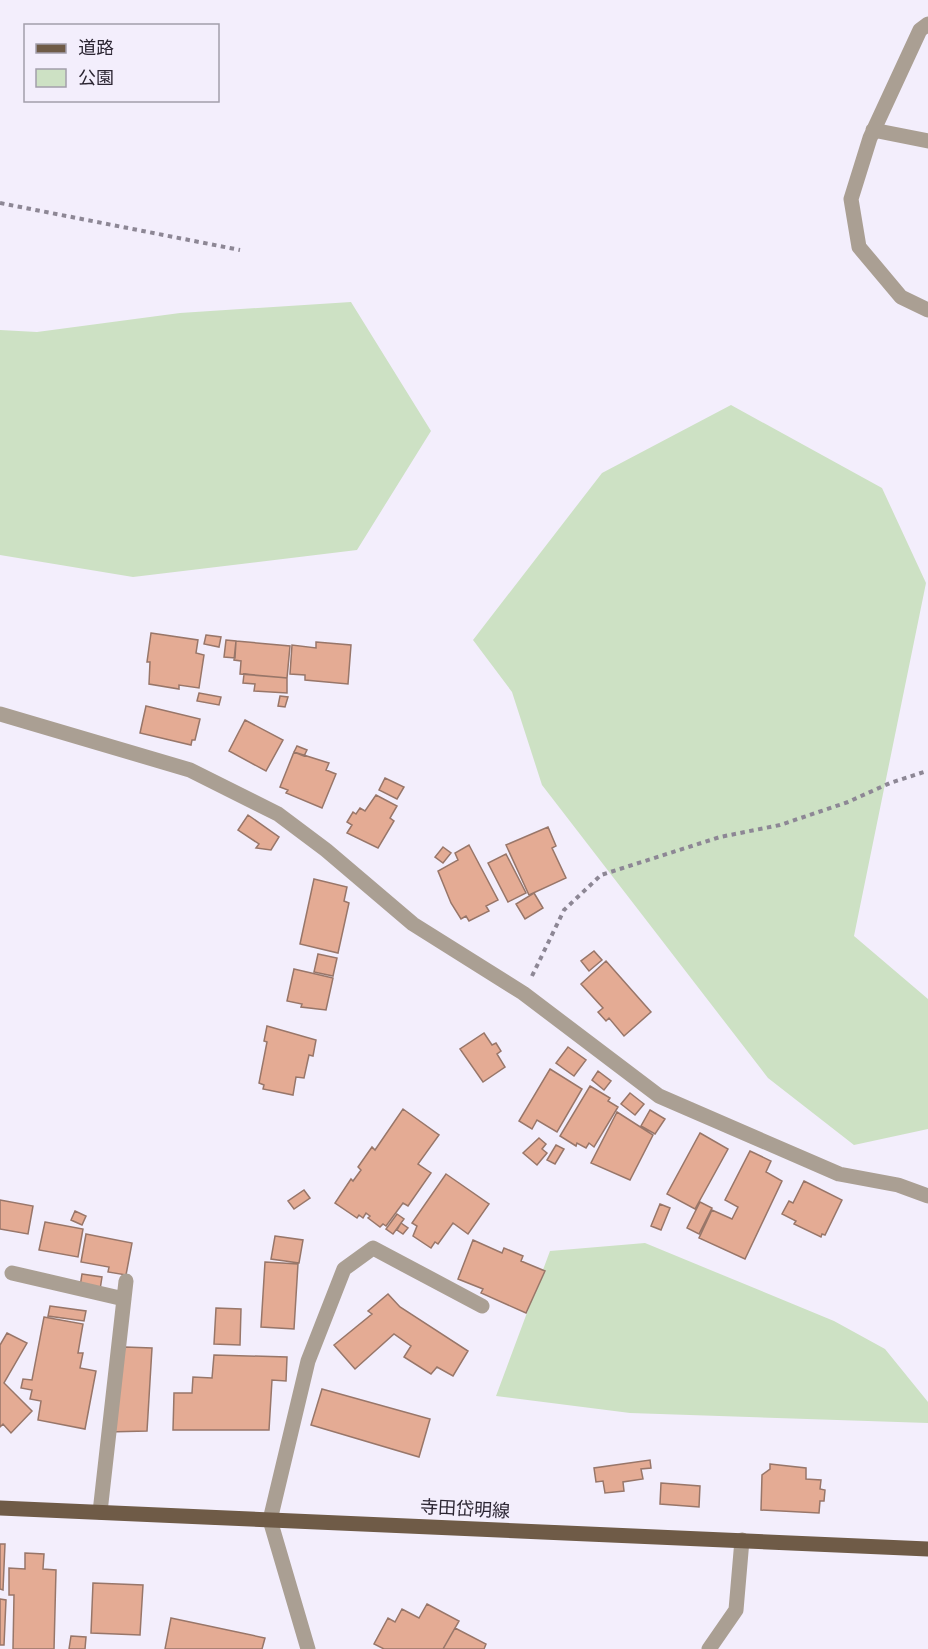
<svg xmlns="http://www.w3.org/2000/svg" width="928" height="1649" font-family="'Archivo Narrow','Noto Sans JP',sans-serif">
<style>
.green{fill:#cde1c4}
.building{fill:#e4ab94;stroke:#987669;stroke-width:1.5}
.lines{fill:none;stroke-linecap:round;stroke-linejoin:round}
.path{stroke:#8d8795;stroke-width:4;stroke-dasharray:4.5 4.5;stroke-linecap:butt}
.minor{stroke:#aa9f93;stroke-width:15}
.major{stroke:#6f5b47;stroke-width:15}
.labels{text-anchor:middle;stroke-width:4.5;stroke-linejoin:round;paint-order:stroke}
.street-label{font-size:18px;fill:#2b2532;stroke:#f3eefc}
</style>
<rect width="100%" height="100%" fill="#f3eefc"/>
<path class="green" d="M351 302 431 431 357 550 133 577 0 555V330L37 332 180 313Z
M731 405 882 488 926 583 854 936 928 999V1129L854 1145 768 1078 542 785 512 692 473 640 602 473Z
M645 1243 834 1321 885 1349 928 1402V1423L630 1413 496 1396 550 1251Z"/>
<path class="building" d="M151 633 198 640 196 653 204 655 199 688 179 685V689L149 684 150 662H147Z
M206 635 221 637 219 647 204 644Z
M226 640 236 641 235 658 224 657Z
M236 641 290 646 287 678 240 674 241 661 234 660Z
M316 642 351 645 348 684 305 680V675L290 674 292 645 316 648Z
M244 674 287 678V693L254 691 255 684 243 683Z
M199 693 221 697 219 705 197 701Z
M280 696 288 697 285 707 278 706Z
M146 706 200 719 195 740H192L191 745 140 733Z
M245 720 283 740 266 771 229 751Z
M297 746 307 750 304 756 294 752Z
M294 752 329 763 326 770 336 774 322 808 286 793 288 790 280 787Z
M385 778 404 787 397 799 379 790Z
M376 795 397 806 390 818 394 821 378 848 347 833 352 825 347 822 353 812 356 814 360 808 365 811Z
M248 815 279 837 271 850 256 848 259 844 238 830Z
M548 827 556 846 552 848 566 878 529 895 506 845Z
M469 845 498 900 486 906 489 911 469 921 466 916 461 919 451 903 438 871 458 860 455 853Z
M443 847 451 853 443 863 435 857Z
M506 854 526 893 508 902 488 863Z
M314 879 347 887 344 901 349 903 338 953 300 944Z
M534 893 543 908 525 919 516 904Z
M594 951 602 960 589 971 581 961Z
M318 954 337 958 333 976 314 972Z
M606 961 651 1012 624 1036 609 1018 606 1021 598 1012 603 1008 581 984Z
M294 969 333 978 326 1010 301 1007 302 1004 287 1001Z
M267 1026 316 1040 313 1056 309 1055 304 1078 296 1077 293 1095 263 1089 264 1085 259 1083 267 1042 264 1041Z
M484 1033 492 1045 496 1043 501 1051 497 1054 505 1067 483 1082 460 1049Z
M568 1047 586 1060 574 1076 556 1063Z
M550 1069 582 1089 557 1132 537 1120 532 1129 519 1121Z
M598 1071 611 1081 604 1090 592 1080Z
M590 1086 610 1098 608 1101 618 1107 594 1147 589 1143 586 1148 577 1143 576 1146 560 1136Z
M630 1093 644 1104 635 1115 621 1104Z
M403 1109 439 1135 418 1164 431 1173 408 1206 403 1203 386 1226 383 1224 380 1227 368 1218 370 1216 366 1213 363 1218 359 1215 357 1218 335 1203 351 1179 353 1181 361 1170 358 1167 372 1147 375 1150Z
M650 1110 665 1119 655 1134 641 1126Z
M617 1112 653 1135 630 1180 591 1163Z
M700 1133 728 1149 695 1209 667 1194Z
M539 1138 546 1144 542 1149 547 1153 537 1165 523 1153Z
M556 1145 564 1149 555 1164 547 1160Z
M750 1151 771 1161 766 1172 782 1181 745 1259 699 1238 712 1210 732 1219 738 1207 725 1200Z
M446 1174 489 1204 468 1234 453 1223 438 1244 435 1242 431 1248 413 1236 417 1226 412 1223Z
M804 1181 842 1200 825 1235 822 1234 821 1237 794 1224 796 1221 782 1214 789 1201 793 1203Z
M304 1190 310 1198 294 1209 288 1201Z
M0 1200 33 1206 28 1234 0 1229Z
M700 1202 712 1208 699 1234 687 1228Z
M660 1204 670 1208 661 1230 651 1226Z
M75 1211 86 1216 82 1225 71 1220Z
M397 1214 404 1219 393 1234 386 1229Z
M45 1222 83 1229 78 1257 39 1250Z
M401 1223 408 1228 403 1234 397 1230Z
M86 1234 132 1243 126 1275 108 1272 109 1267 81 1262Z
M275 1236 303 1240 299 1263 271 1259Z
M473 1240 502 1253 504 1248 523 1256 521 1261 545 1271 526 1313 481 1293 483 1289 458 1279Z
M265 1262 298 1264 294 1329 261 1327Z
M82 1274 102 1277 99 1296 79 1293Z
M388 1294 400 1307 468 1351 453 1376 437 1367 431 1374 404 1357 411 1346 394 1334 355 1369 334 1345 372 1314 368 1311Z
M50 1306 86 1311 84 1321 48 1316Z
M216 1308 241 1309 240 1345 214 1344Z
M44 1317 83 1324 78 1353H83L80 1368 96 1371 85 1429 38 1420 41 1401 30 1399 32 1390 21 1388 23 1379 32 1380Z
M7 1333 27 1343 4 1383 32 1411 11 1433 3 1424 0 1427V1345Z
M125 1347 152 1348 147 1431 107 1432Z
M214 1355 287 1357 286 1381 272 1380 269 1430H173L174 1393H192L193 1377 212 1378Z
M322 1389 430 1419 419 1457 311 1425Z
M650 1460 651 1468 641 1469 643 1479 623 1482 624 1491 605 1493 603 1481 596 1482 594 1468Z
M770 1464 806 1468V1479L821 1480 820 1489 825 1490 824 1501H820L819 1513 761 1510 762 1475 770 1469Z
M661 1483 700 1486 699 1507 660 1504Z
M0 1544H5L3 1590 0 1589Z
M25 1553 44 1554 43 1569 56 1570 54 1649H13L14 1595H9V1568L25 1569Z
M93 1583 143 1585 140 1635 91 1633Z
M0 1599 6 1600 4 1645H0Z
M427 1604 459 1621 443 1649H384L374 1644 388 1618 395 1622 402 1609 419 1618Z
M171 1618 265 1638 262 1649H165Z
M455 1628 486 1644 484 1649H443Z
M71 1636 86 1637 85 1649H69Z"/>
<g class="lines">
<path class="path" d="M0 203 240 250
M532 976 564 910 601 875 720 837 780 825 848 802 890 783 927 771"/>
<path class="minor" d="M928 24 920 30 870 138 851 199 859 247 901 297 928 310
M873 130 928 141
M0 714 190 770 278 814 326 850 413 924 523 993 659 1096 839 1174 898 1185 928 1196
M12 1273 124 1299
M100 1512 126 1281
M308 1649 270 1520 308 1361 344 1269 373 1248 482 1306
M709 1649 736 1610 742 1540"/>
<path class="major" d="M0 1508 928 1549"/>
</g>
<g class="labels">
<g class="street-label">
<text transform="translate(465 1509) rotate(3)" y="6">寺田岱明線</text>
</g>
</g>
<rect x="24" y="24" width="195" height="78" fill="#f3eefc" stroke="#a39eab" stroke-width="1.5"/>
<rect x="36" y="44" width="30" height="9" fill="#6f5b47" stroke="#a39eab" stroke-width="1.5"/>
<text x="78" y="54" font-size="18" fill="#2b2532">道路</text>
<rect x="36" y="69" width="30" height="18" fill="#cde1c4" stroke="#a39eab" stroke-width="1.5"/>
<text x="78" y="84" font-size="18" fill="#2b2532">公園</text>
</svg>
